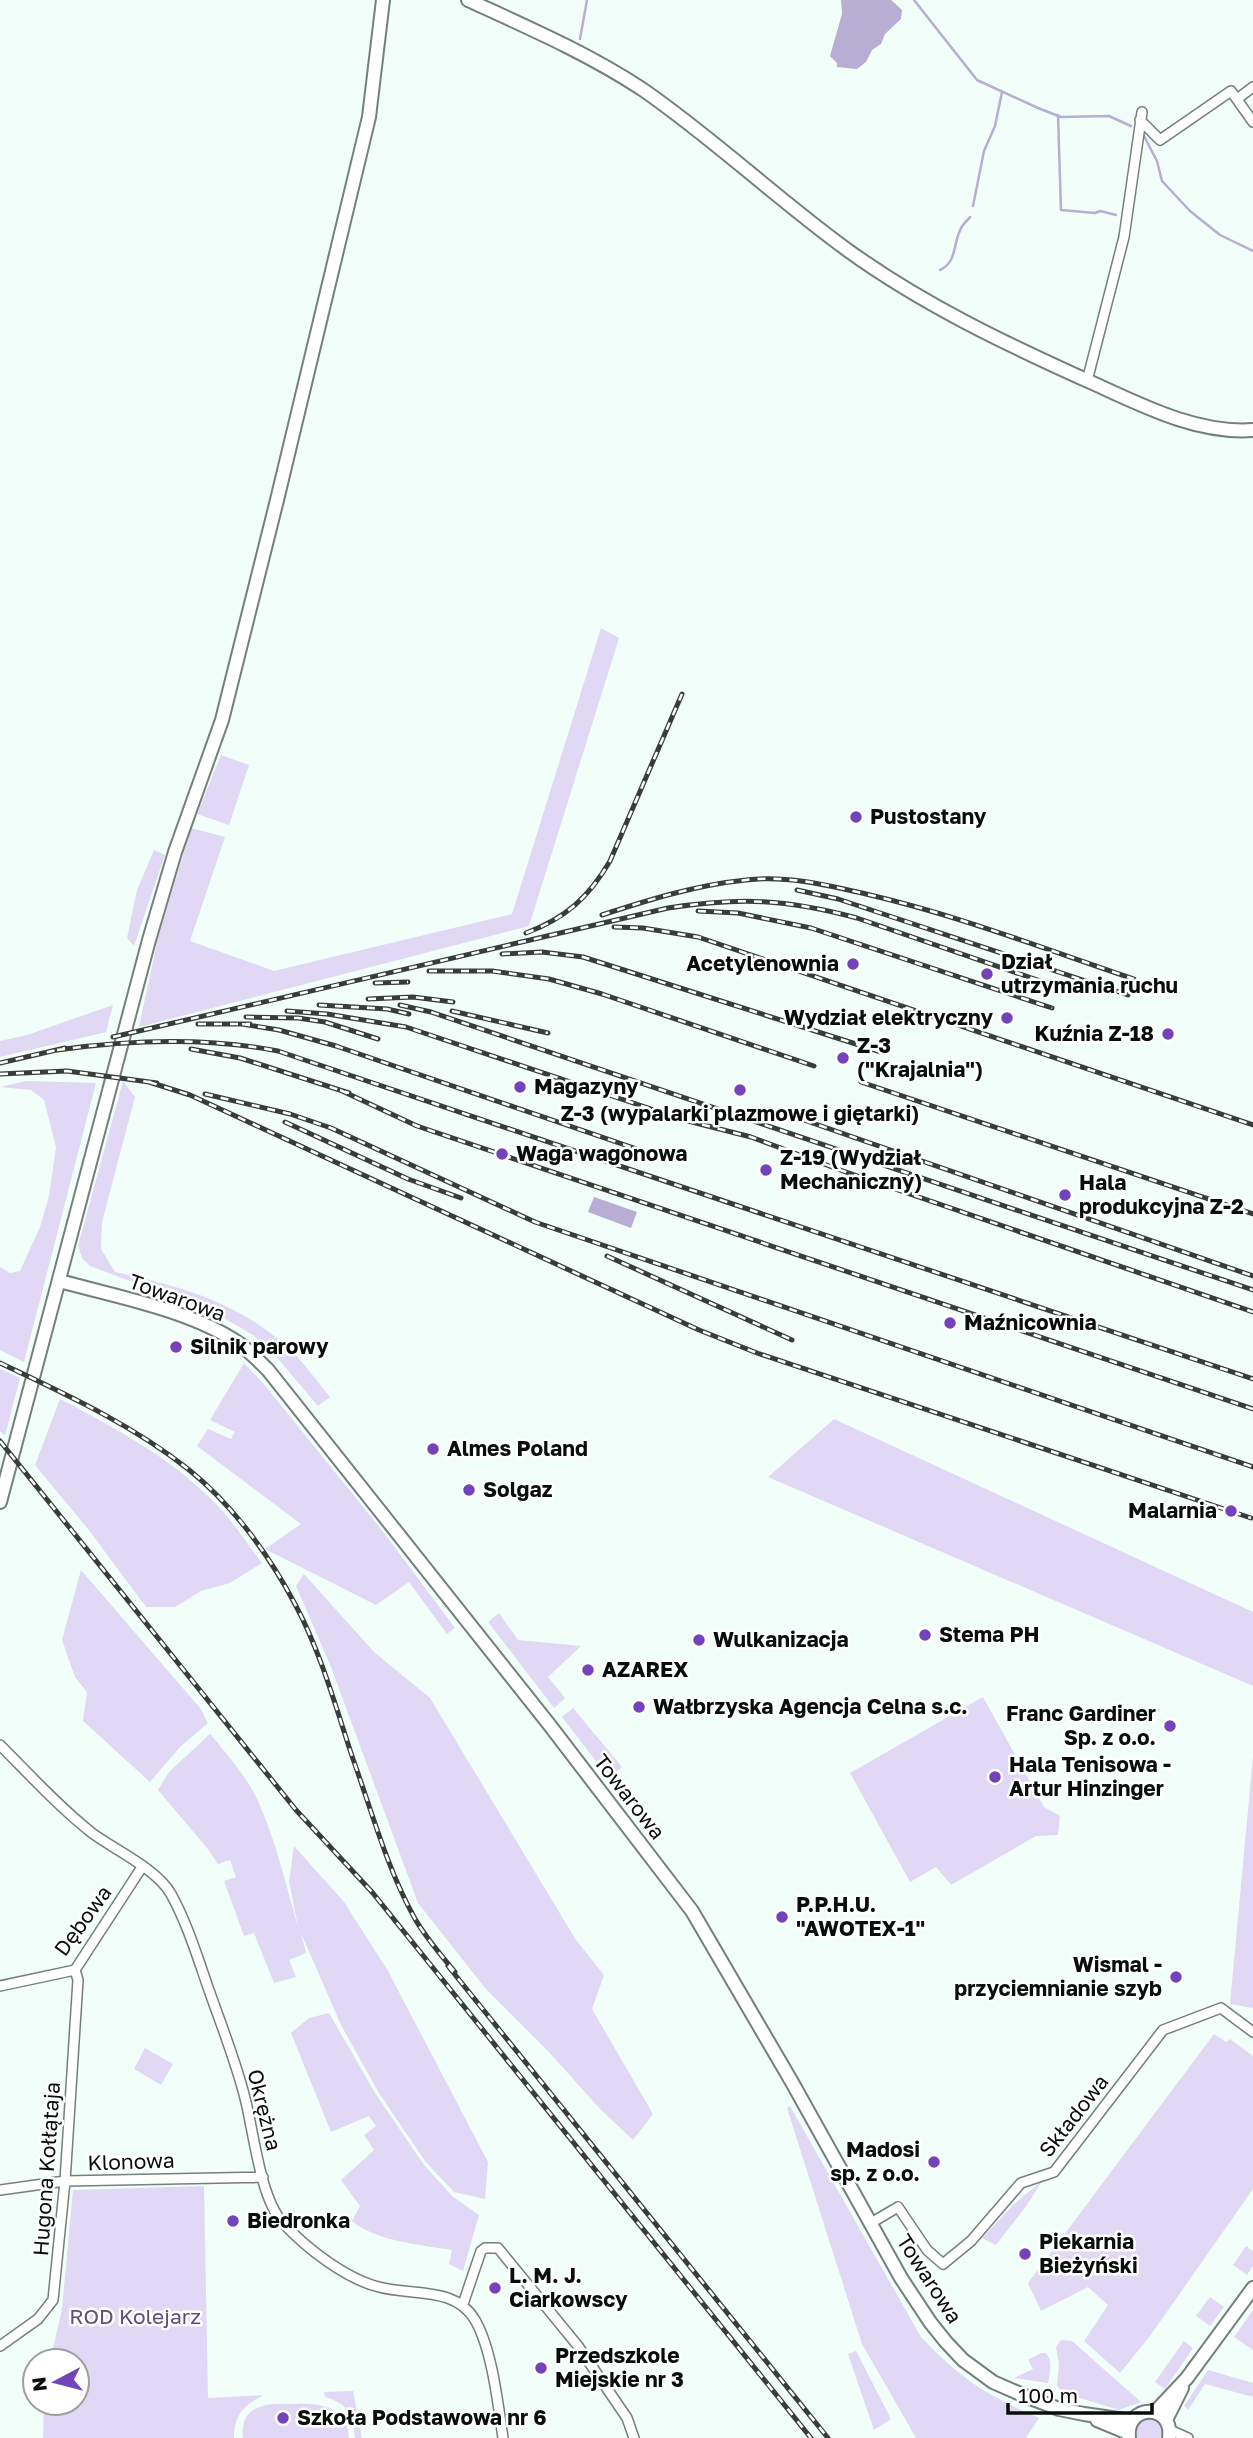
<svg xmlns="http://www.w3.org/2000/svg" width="1253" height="2438" font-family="'Golos Text',sans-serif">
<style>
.green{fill:#e0d8f5}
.water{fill:#b8add2}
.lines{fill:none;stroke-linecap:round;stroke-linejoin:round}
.stream{stroke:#b8add2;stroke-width:2.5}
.street-casing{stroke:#757f7c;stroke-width:12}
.secondary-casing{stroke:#757f7c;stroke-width:16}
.street{stroke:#fff;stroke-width:9}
.secondary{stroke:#fff;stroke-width:12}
.rail-casing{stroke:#383d3c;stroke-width:5}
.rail{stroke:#fff;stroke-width:2.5;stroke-dasharray:8;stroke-linecap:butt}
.poi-dot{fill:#7343bb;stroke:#fff;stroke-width:2.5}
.labels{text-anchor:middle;stroke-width:5;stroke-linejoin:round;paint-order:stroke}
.poi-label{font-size:21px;font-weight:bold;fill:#090d0c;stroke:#fff;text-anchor:start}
.street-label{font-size:21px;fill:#090d0c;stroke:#fff}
.park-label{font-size:21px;fill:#5d4c7f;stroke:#fff}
</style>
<rect width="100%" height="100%" fill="#f2fefa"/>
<path class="green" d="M601 628 619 638 529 926 139 1027 158 938 191 828 225 837 190 941 274 971 512 914Z
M221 755 249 765 229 825 197 814Z
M154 850 165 855 134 946 127 938 137 890Z
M113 1005 106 1032 0 1057V1041L27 1035Z
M26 1081 96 1083 24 1362 0 1350V1267L10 1273 20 1271 40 1227 49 1196 56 1147 44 1100 31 1090 0 1087Z
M123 1081 135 1097 102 1222 101 1249 115 1272C182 1287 234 1300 287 1347 303 1361 316 1380 330 1397L318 1406 279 1360 253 1335 215 1313 90 1266 82 1258 78 1246Z
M244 1363 263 1383 381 1529 455 1628 447 1634 409 1582 376 1605 265 1549 301 1524 197 1446 208 1429 231 1439 235 1432 210 1420Z
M0 1369 20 1378 5 1436 0 1431Z
M60 1399C115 1428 172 1458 216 1504 233 1521 247 1544 262 1563L230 1583 201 1591 175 1607H146L88 1529 35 1465Z
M834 1419 1253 1612V1686L768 1477Z
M81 1570 200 1708 208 1723 180 1747 150 1782 83 1721 87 1692 75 1677 62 1640Z
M304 1574 374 1652 430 1698 576 1940 604 1975 592 2009 653 2114 633 2140 600 2109 549 2052 485 1988 418 1903 331 1667 296 1586Z
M499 1613 518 1640 581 1646 548 1677 565 1698 554 1708 488 1622Z
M983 1697 1044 1807 1060 1816 1058 1835 1036 1836 951 1885 936 1867 910 1882 850 1773Z
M573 1708 622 1767 609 1778 562 1717Z
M210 1734C227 1754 247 1777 258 1801 276 1841 286 1885 298 1927L289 1881 294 1846 344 1902 388 1971 488 2162 485 2199 454 2192 425 2161 379 2093 341 2025 301 1933 306 1953 289 1960 296 1977 274 1983 254 1933 244 1936 224 1881 236 1877 230 1860 218 1864 207 1848 158 1790 169 1772Z
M1253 1756V2008L1230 2004Z
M329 2013 375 2093 424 2165 452 2196 479 2215 463 2271 449 2264 452 2250C422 2245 375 2241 352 2221L360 2206 341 2180 374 2150 364 2135 376 2126 369 2116 331 2132 291 2033 309 2018Z
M1214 2034 1226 2042 1230 2039 1253 2056V2189L1150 2336 1120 2373 1084 2341 1108 2305 1088 2287 1041 2311 1028 2283Z
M145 2048 173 2064 161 2085 134 2069Z
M790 2106 921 2337C961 2379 986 2395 1039 2418L1026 2438H916L862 2344 787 2108Z
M1042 2181 1027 2205 996 2245 982 2238 1014 2204Z
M204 2186 208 2398 264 2395C244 2405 234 2415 234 2438H43L44 2403H77V2361H50L62 2309 73 2190Z
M1246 2246 1253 2251V2266L1247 2275 1233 2265Z
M1210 2297 1224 2307 1210 2326 1196 2316Z
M1253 2310V2350L1234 2337Z
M1061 2340 1072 2341 1141 2402 1119 2410 1064 2393 1057 2386 1059 2364 1056 2347Z
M1184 2341 1193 2348 1165 2389 1155 2382Z
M856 2351 891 2419 874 2430 848 2354Z
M1041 2353H1046C1053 2361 1050 2372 1048 2383L1014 2378 1033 2369 1028 2360Z
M1208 2370 1253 2383V2397L1205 2384 1188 2410 1184 2406Z
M353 2391 362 2438H355C353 2415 349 2404 325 2397L324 2392Z
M273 2404C303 2405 347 2396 349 2438H243C240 2416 252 2406 273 2404Z
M1149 2418 1160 2424 1162 2432 1160 2438H1137L1136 2426 1142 2420Z"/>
<path class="water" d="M841 0H891L902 10 901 19 885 34 881 44 872 50 866 62 857 69 837 67V63L830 56 842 14Z
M594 1197 637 1212 631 1228 588 1212Z"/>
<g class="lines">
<path class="stream" d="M914 0 977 80 1038 108 1061 117 1109 116 1131 126
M580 39 587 0
M1058 115 1061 210 1095 213 1100 211 1116 215
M1144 136 1157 161 1162 181 1190 211 1220 235 1253 251
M973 206 984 151 995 126 1002 92
M940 270C959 261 952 240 963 225 965 222 968 220 970 217"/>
<defs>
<path id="street" d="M1237 99 1253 87
M1140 120 1160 140 1231 91 1253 122
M1087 381 1124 237 1142 112
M0 1745C30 1775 59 1807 92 1833 115 1850 157 1869 171 1894 188 1925 198 1959 210 1993 222 2027 236 2062 245 2098 254 2133 260 2198 283 2223 306 2248 346 2279 379 2287 412 2296 455 2286 475 2320 492 2349 498 2404 503 2438
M0 1986 75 1970 142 1867
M0 2190 65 2181 263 2177
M871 2223 898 2207 927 2250 943 2264 971 2241 1021 2183 1054 2172 1163 2030 1221 2008 1253 2032
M463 2304 481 2251 485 2248H498L578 2346 627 2418 634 2438
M0 2346 38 2319 53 2300 65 2181 78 1980 75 1970
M1170 2430 1188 2438"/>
<path id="secondary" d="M468 0C527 27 587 53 642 89 713 138 776 198 846 249 923 305 1010 346 1097 385 1145 407 1199 434 1253 430
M60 1281C117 1297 191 1310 240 1344 250 1352 259 1361 268 1370L548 1723 692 1911 793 2084 901 2278 930 2322 946 2342 963 2360 993 2382 1025 2396 1059 2409 1084 2414 1132 2421
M0 1502 149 940 175 852 222 720 277 500 369 117 383 0
M1155 2412 1187 2378 1253 2288
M1097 2420 1128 2433
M1166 2420 1182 2388
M1129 2438C1125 2403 1174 2403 1169 2438"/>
</defs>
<use href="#street" class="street-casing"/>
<use href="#secondary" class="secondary-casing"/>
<use href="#street" class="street"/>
<use href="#secondary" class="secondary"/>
<defs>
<path id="rail" d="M797 890 838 899 1128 995
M698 911 738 913 811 928 1052 1008
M602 915C648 900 696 885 746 880 786 875 827 885 866 894 957 915 1045 949 1134 979
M614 927 643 928 698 937 1253 1125
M526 933C566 918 589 897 610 861L682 694
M502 954 542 952 583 957 881 1052
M429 971H492L549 979 602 994 814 1066
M375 983 408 982
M368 999 413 997 453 1002
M319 1005 387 1009 409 1014
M400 1005 431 1012 1253 1290
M287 1011 327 1014 406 1027 684 1120 751 1137 843 1171 1253 1312
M452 1011 548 1033
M246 1017 298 1018 325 1022 378 1039
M198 1024H250
M242 1024 279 1030 336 1046 663 1158
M113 1037 668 908C741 897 786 899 857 918L1052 985
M191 1049 240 1058 349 1093
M57 1050C129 1040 206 1037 278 1051L1253 1379
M0 1063 65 1048
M0 1074 67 1071 157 1083
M149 1082 190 1095 699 1330 757 1353 1251 1518
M861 1082 1253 1214
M340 1090 417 1126 1253 1409
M205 1094 290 1114 331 1128 535 1222 1253 1467
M804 1120 1253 1276
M285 1122 408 1179 461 1198
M607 1256 792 1340
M0 1363C65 1394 131 1424 188 1469 233 1505 270 1556 296 1606 321 1653 336 1708 353 1759 372 1812 387 1868 414 1917 425 1937 441 1955 455 1972
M0 1441 296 1810 372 1892 811 2438
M448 1966 828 2438"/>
</defs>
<use href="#rail" class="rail-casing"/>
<use href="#rail" class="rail"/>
</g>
<g class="poi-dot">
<circle cx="856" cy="817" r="7"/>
<circle cx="853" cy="964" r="7"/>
<circle cx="987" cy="974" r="7"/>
<circle cx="1007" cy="1018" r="7"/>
<circle cx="1168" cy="1034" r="7"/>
<circle cx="843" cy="1058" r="7"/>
<circle cx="520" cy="1087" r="7"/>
<circle cx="740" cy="1090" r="7"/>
<circle cx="502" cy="1154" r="7"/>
<circle cx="766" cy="1170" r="7"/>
<circle cx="1065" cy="1195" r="7"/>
<circle cx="950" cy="1323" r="7"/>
<circle cx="176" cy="1347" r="7"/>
<circle cx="433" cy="1449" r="7"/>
<circle cx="469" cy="1490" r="7"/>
<circle cx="1231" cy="1511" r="7"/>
<circle cx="925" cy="1635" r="7"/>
<circle cx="699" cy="1640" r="7"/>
<circle cx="588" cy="1670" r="7"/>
<circle cx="639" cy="1707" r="7"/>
<circle cx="1170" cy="1726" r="7"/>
<circle cx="995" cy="1777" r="7"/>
<circle cx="782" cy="1917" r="7"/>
<circle cx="1176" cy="1977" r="7"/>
<circle cx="934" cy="2162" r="7"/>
<circle cx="233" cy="2221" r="7"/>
<circle cx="1025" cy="2254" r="7"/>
<circle cx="495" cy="2288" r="7"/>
<circle cx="541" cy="2368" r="7"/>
<circle cx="283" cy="2418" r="7"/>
</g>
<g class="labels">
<g class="poi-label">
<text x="870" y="824">Pustostany</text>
<text x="1001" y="969">Dział<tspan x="1001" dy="24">utrzymania ruchu</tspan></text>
<text x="839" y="971" text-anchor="end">Acetylenownia</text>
<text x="993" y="1025" text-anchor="end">Wydział elektryczny</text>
<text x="1154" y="1041" text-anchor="end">Kuźnia Z-18</text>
<text x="857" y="1053">Z-3<tspan x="857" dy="24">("Krajalnia")</tspan></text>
<text x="534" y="1094">Magazyny</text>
<text x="740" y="1121" text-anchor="middle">Z-3 (wypalarki plazmowe i giętarki)</text>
<text x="516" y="1161">Waga wagonowa</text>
<text x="780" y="1165">Z-19 (Wydział<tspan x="780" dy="24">Mechaniczny)</tspan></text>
<text x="1079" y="1190">Hala<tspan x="1079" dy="24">produkcyjna Z-2</tspan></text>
<text x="964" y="1330">Maźnicownia</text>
<text x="190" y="1354">Silnik parowy</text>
<text x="447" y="1456">Almes Poland</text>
<text x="483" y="1497">Solgaz</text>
<text x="1217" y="1518" text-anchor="end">Malarnia</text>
<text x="939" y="1642">Stema PH</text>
<text x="713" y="1647">Wulkanizacja</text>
<text x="602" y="1677">AZAREX</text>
<text x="653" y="1714">Wałbrzyska Agencja Celna s.c.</text>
<text x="1156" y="1721" text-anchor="end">Franc Gardiner<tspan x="1156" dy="24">Sp. z o.o.</tspan></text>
<text x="1009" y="1772">Hala Tenisowa -<tspan x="1009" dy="24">Artur Hinzinger</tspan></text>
<text x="796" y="1912">P.P.H.U.<tspan x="796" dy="24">"AWOTEX-1"</tspan></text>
<text x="1162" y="1972" text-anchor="end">Wismal -<tspan x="1162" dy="24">przyciemnianie szyb</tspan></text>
<text x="920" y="2157" text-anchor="end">Madosi<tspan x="920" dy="24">sp. z o.o.</tspan></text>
<text x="247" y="2228">Biedronka</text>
<text x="1039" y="2249">Piekarnia<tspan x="1039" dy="24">Bieżyński</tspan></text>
<text x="509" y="2283">L. M. J.<tspan x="509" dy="24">Ciarkowscy</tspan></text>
<text x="555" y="2363">Przedszkole<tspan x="555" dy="24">Miejskie nr 3</tspan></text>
<text x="297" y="2425">Szkoła Podstawowa nr 6</text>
</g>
<g class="street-label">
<text transform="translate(177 1298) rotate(20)" y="7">Towarowa</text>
<text transform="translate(629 1797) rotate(52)" y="7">Towarowa</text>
<text transform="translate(83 1921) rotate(-54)" y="7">Dębowa</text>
<text transform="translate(264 2110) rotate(76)" y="7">Okrężna</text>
<text transform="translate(1074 2116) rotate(-52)" y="7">Składowa</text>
<text transform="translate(131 2162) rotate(-2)" y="7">Klonowa</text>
<text transform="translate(47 2169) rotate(-86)" y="7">Hugona Kołłątaja</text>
<text transform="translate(929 2279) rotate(57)" y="7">Towarowa</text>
</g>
<g class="park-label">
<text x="135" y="2324">ROD Kolejarz</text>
</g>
</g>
<g transform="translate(56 2382) rotate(263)"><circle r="33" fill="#ffffff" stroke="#9d9e9e" stroke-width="2"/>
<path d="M0-5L12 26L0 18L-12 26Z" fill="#7343bb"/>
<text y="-10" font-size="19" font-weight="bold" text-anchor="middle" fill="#090d0c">N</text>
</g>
<path d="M1008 2403v10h144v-10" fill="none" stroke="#090d0c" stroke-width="3.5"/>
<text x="1018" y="2403" font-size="21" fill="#090d0c" stroke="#ffffff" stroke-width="5" paint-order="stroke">100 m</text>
</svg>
